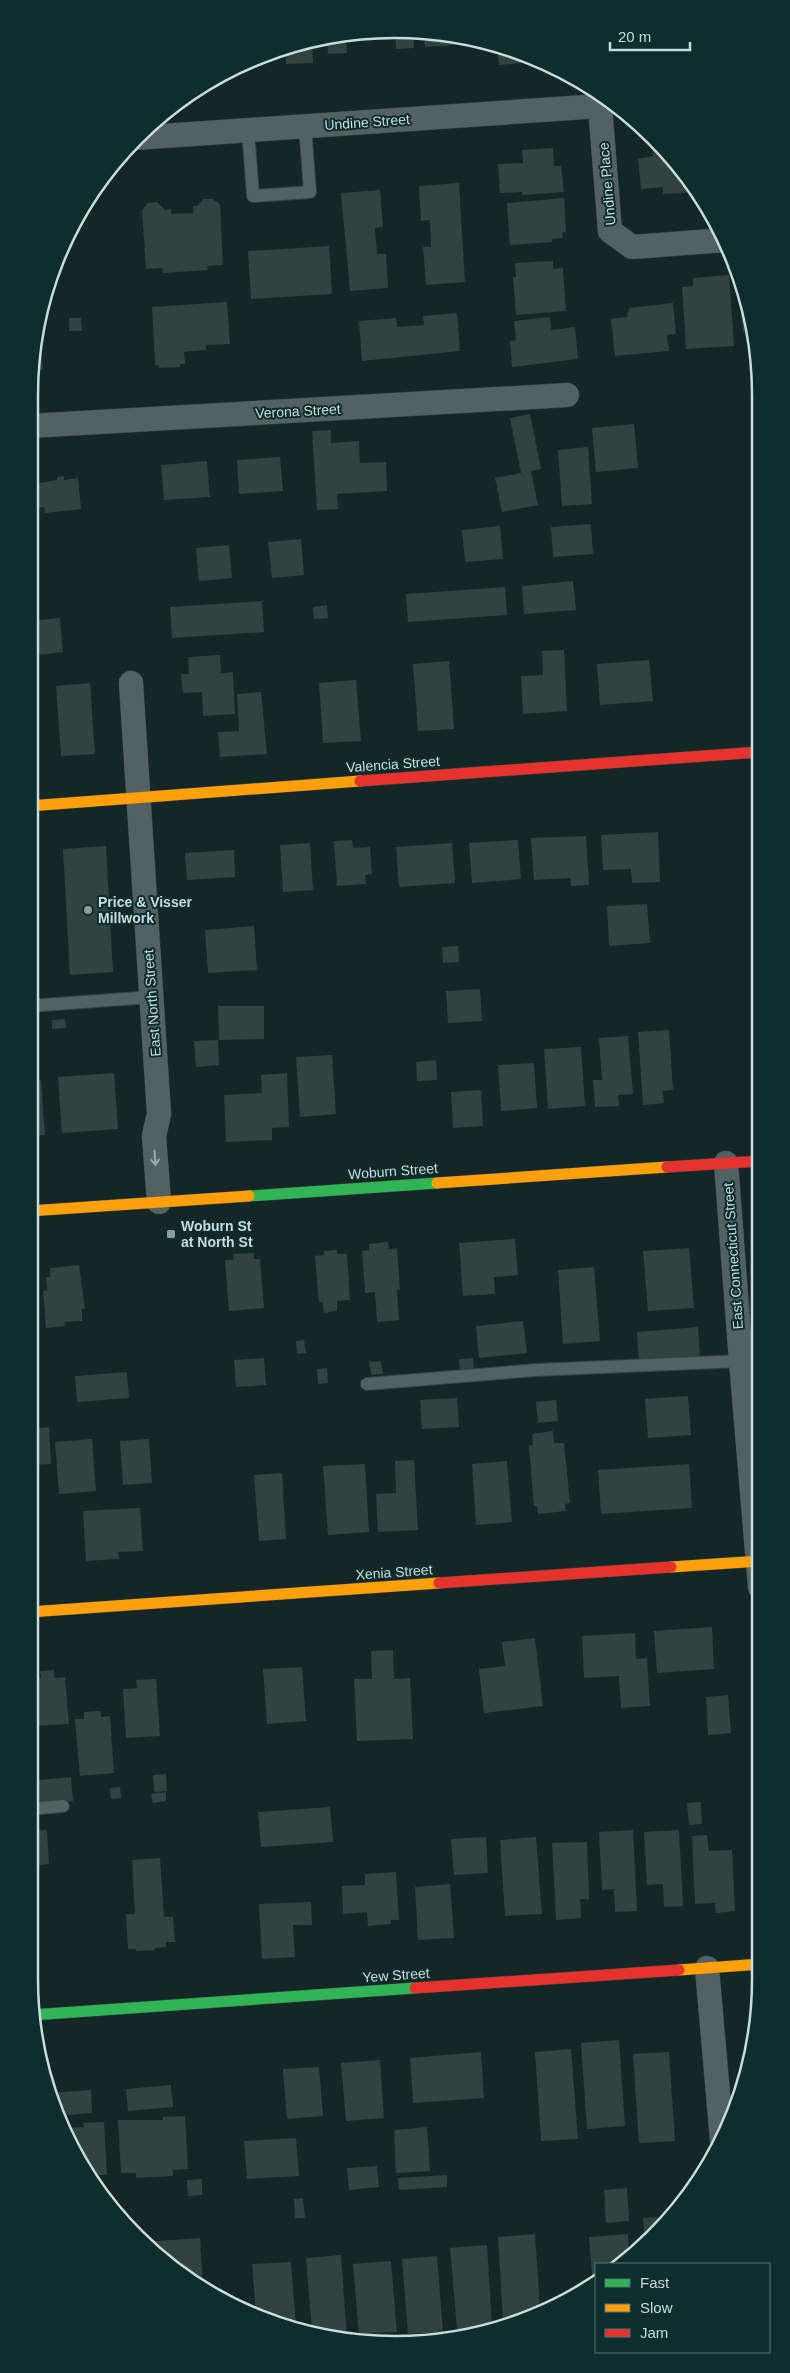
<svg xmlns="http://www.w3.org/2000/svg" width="790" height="2373" font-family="Helvetica,sans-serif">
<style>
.building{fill:#31423f}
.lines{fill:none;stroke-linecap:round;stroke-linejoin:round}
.lane-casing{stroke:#334141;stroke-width:14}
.street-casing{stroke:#334141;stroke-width:25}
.fast-casing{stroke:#334141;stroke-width:12}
.slow-casing{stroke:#334141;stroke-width:12}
.jam-casing{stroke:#334141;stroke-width:12}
.lane{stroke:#546163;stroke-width:12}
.street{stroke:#546163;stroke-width:24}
.fast{stroke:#30b455;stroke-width:11}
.slow{stroke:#ff9f0a;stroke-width:11}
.jam{stroke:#e5322d;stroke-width:11}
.oneway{stroke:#9aaaaa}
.poi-dot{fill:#8a9c9b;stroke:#0c2e2d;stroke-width:2}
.labels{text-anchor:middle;stroke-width:4;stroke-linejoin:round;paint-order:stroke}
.street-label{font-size:14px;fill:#c9dbda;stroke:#0c2e2d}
.poi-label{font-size:14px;font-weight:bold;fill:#c9dbda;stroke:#0c2e2d;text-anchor:start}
.rim{fill:none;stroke:#c9dbda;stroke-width:2.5}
</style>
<rect width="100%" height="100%" fill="#142626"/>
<path class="building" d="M395 29 413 31 414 48 396 49 395 33 375 35V31Z
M365 32V39L346 40 347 53 328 54 327 35Z
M424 32 453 34 454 45 425 47Z
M312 39 313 63 286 64 285 47Z
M497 47 535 62 499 65Z
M263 54 264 62 243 63 255 57Z
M651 134 685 180 686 193 663 194V187L641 189 638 159 653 156Z
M553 148 554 166H561L564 192 522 195V192L500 193 498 164 523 163 522 150Z
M459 183 465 282 426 285 423 247H431L430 220 421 221 419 186Z
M380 190 383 227 375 228 377 254H386L388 288 350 291 341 193Z
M564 198 566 232H562L563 238 552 239V242L510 245 507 203Z
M203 199H213L220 205 223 265 207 266 208 270 163 273 162 268 146 269 142 210 148 203 157 202 165 210 171 209V214L193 213V206H197Z
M329 246 332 294 251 299 248 251Z
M553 261V269L563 268 566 311 516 315 513 277H516L515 263Z
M729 275 734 346 686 349 682 287 693 286V278Z
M743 298 752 327 757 345H753L752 331 743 332 740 299Z
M227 302 230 344 206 345V350L184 352 185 364H180V367L159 368 158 365H155L152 307Z
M673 303 676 334 667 335 669 351 615 356 611 319 627 317 629 308Z
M457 313 460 351 362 361 359 321 396 318 397 327 424 325 423 316Z
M550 317 551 330 575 327 578 359 512 367 510 341 516 340 514 321Z
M69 318H81L82 331H69Z
M35 331H40L43 370 31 371Z
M530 414 541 469 531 471 538 505 502 512 495 478 521 473 510 418Z
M634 424 638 468 596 472 592 428Z
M331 430V443L359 441 360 463 386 462 387 491 337 494 338 509 317 510 312 431Z
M588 447 592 504 562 506 558 450Z
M280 457 283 491 239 494 237 460Z
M207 461 210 497 164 500 161 465Z
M64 476V480L78 478 81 509 45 513 44 507 37 508 35 484 57 480V477Z
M591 524 593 554 553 557 551 527Z
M500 526 503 559 465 562 462 530Z
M301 539 304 575 272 578 268 542Z
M229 545 232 578 199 581 196 548Z
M573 581 576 610 524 614 522 586Z
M505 587 507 615 408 622 406 594Z
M262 601 264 632 172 638 170 607Z
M327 605 328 618 314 619 313 607Z
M60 618 63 652 29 656V621Z
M564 650 567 711 523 714 521 676 543 675 542 651Z
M220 655 221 673 233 672 235 714 203 716 202 692 183 693 181 674H189L188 657Z
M649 660 653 701 600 705 597 664Z
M449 661 454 729 418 731 413 664Z
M356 680 361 741 323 743 319 683Z
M90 683 95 754 61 756 56 686Z
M261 692 267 754 220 757 218 732 239 731 237 694Z
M759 826V909H757L752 827Z
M658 832 660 882 632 883 631 869 603 870 601 835Z
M586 836 589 885 571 886 570 878 534 880 531 838Z
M352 840 353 848 370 847 372 874 365 875 366 884 337 886 334 841Z
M518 840 521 879 472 883 469 843Z
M310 843 313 890 283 892 280 845Z
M452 843 455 883 399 887 396 847Z
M106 846 113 972 70 975 63 849Z
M234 850 235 877 187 880 185 853Z
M647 904 650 943 609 946 607 906Z
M254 926 257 970 208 973 205 930Z
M458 946 459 962 443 963 442 947Z
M480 989 482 1021 448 1023 446 991Z
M218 1006H264V1039L219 1040Z
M65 1019 66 1028 52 1029V1020Z
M669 1030 673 1090 663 1091 664 1103 643 1105 638 1032Z
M628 1036 633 1094 618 1095 619 1106 595 1107 593 1080H602L599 1038Z
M218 1040 219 1065 196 1067 194 1041Z
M581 1047 585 1106 548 1109 544 1049Z
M332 1055 336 1114 300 1117 296 1057Z
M436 1060 437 1080 417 1081 416 1062Z
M534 1063 537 1108 501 1111 498 1065Z
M114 1073 118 1129 62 1133 58 1077Z
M287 1073 289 1127 272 1128V1140L226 1142 224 1095 262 1093 261 1075Z
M41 1080 45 1135 29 1136V1081Z
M481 1090 483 1126 453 1128 451 1092Z
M515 1239 518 1275 494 1277 495 1294 463 1296 459 1243Z
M388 1242 389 1249 397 1248 400 1290H397L399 1320 377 1322 375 1292 365 1293 362 1251 369 1250V1244Z
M689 1248 694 1308 648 1311 643 1251Z
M337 1250V1254H347L350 1300 337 1301V1311L324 1313 323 1302 319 1303 315 1256 324 1255V1251Z
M254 1253V1259H260L264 1308 229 1311 225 1260H233V1254Z
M79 1265 85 1309H82V1321L64 1322 65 1326 46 1328 43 1291 47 1290 46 1277H50V1268Z
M594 1267 600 1341 563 1344 558 1270Z
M523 1321 527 1353 479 1358 476 1326Z
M698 1327 700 1357 639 1362 637 1332Z
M304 1340 306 1353 297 1354 296 1341Z
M264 1358 266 1385 236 1387 234 1360Z
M473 1358 474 1370 460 1371 459 1359Z
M381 1361 383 1374 371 1375 369 1362Z
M327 1368 328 1383 318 1384 317 1369Z
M127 1372 129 1398 77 1402 75 1376Z
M688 1396 691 1435 648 1438 645 1399Z
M457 1398 459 1427 422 1429 420 1400Z
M556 1400 558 1421 538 1423 536 1402Z
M49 1427 51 1464 29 1465V1429Z
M553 1431 554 1443H564L570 1503 565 1504 566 1511 538 1514 537 1506H534L529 1446 533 1445 532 1434Z
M92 1439 96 1491 59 1494 55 1442Z
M149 1439 152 1483 123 1485 120 1441Z
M414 1460 418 1530 378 1532 376 1494 396 1493 395 1461Z
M507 1461 512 1522 476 1525 472 1464Z
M365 1464 369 1532 328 1535 323 1466Z
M689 1464 692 1508 601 1514 598 1470Z
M282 1473 286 1539 259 1541 254 1475Z
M140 1508 143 1551 118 1552 119 1559 86 1561 83 1511Z
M712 1627 714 1669 657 1673 654 1631Z
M635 1633 636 1659 647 1658 650 1706 621 1708 619 1676 584 1678 582 1636Z
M535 1638 543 1706 484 1713 479 1669 505 1666 502 1642Z
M393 1650 394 1679 410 1678 413 1739 357 1741 354 1679H372L371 1651Z
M302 1667 306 1721 267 1724 263 1669Z
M54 1670V1678L65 1677 69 1724 34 1726 31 1679 41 1678 40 1671Z
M156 1679 160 1736 126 1738 123 1689 137 1688 136 1680Z
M728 1695 731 1733 708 1735 706 1697Z
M100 1711 101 1717 110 1716 114 1773 80 1776 75 1719H84V1712Z
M166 1774 167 1791 154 1792 153 1775Z
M71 1777 73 1801 31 1805 29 1781Z
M120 1787 121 1798 111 1799 110 1788Z
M166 1792V1801L153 1803 151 1794Z
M701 1802 702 1824 689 1825 687 1803Z
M330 1807 333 1842 261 1847 258 1812Z
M47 1830 49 1864 29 1866V1831Z
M633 1830 637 1911 615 1912 614 1889 602 1890 599 1832Z
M679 1830 683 1906 664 1907 663 1884 647 1885 644 1832Z
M707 1835 709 1851 732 1850 735 1911 716 1913 715 1903 695 1904 692 1836Z
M486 1837 488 1873 454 1875 451 1839Z
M536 1837 542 1914 505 1916 500 1840Z
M587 1842 589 1899H580L581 1918 556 1920 552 1843Z
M160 1858 164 1917H173L175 1942H166V1947L155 1948V1950L136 1951V1949H128L126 1914H135L132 1860Z
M396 1872 399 1920H391V1924L368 1926 367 1912 343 1914 342 1886 365 1885V1874Z
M450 1884 454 1938 418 1940 415 1887Z
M311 1902 312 1925H293L295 1957 262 1959 259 1904Z
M29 1908H36L39 1955 29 1956Z
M619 2040 625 2126 587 2129 581 2043Z
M571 2049 578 2139 541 2141 535 2052Z
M481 2052 484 2098 413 2103 410 2058Z
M669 2052 675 2141 639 2143 633 2054Z
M380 2060 384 2118 346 2121 341 2063Z
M319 2067 323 2116 287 2119 283 2069Z
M171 2085 173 2107 128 2111 126 2089Z
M91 2090 92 2113 56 2116 49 2093Z
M185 2116 188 2169 173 2170V2176L136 2178V2173H121L118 2120H163V2117Z
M104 2122 107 2175H92L63 2128 84 2127 83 2123Z
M427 2127 430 2171 396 2173 394 2130Z
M296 2138 299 2176 247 2179 244 2141Z
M377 2166 379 2187 349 2190 347 2168Z
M447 2175V2187L399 2190 398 2178Z
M202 2179V2195L188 2196 187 2180Z
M627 2188 629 2221 606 2223 604 2190Z
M303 2198 305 2218H295L294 2199Z
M671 2216 654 2237 645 2244 643 2218Z
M535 2234 540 2309 518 2319 503 2320 498 2237Z
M628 2234 629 2257 621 2264H596V2283L593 2285 589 2237Z
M200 2238 203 2288 172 2269 144 2242Z
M487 2245 492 2327 457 2329 450 2248Z
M341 2255 347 2337 336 2338 312 2330 306 2258Z
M437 2256 443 2332 408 2334 402 2259Z
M391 2261 397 2332 359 2334 353 2264Z
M291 2262 296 2326 256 2313 252 2264Z"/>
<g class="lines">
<defs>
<path id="lane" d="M248 130 253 196 310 192 305 126
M29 1006 151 997
M367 1384 536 1370 741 1361
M29 1809 63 1806"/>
<path id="street" d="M599 94 610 231 632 247 726 240
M134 138 600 106
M29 426 567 395
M131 683 159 1114 154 1136 159 1202
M726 1163 741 1361 760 1587
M707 1968 722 2140"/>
<path id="fast" d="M249 1196 437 1183
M32 2015 415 1988"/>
<path id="slow" d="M29 806 360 781
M437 1183 667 1167
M29 1211 249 1196
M671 1567 760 1561
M29 1612 439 1583
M679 1970 761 1964"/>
<path id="jam" d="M360 781 759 752
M667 1167 760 1161
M439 1583 671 1567
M415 1988 679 1970"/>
</defs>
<use href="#lane" class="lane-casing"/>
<use href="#street" class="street-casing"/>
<use href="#fast" class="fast-casing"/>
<use href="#slow" class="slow-casing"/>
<use href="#jam" class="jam-casing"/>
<use href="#lane" class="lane"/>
<use href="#street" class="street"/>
<use href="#fast" class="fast"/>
<use href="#slow" class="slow"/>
<use href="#jam" class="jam"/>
</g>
<defs><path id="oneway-shaft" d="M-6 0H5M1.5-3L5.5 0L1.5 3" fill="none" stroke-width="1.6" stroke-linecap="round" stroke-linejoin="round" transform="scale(1.25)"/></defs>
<use class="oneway" href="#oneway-shaft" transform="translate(155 1158) rotate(86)"/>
<g class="poi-dot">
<circle cx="88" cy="910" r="5"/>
<rect x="166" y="1229" width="10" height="10" rx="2.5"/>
</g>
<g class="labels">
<g class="street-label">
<text transform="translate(367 122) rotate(-4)" y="5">Undine Street</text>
<text transform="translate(607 184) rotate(-95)" y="5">Undine Place</text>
<text transform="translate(298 411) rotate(-3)" y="5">Verona Street</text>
<text transform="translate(393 764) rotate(-4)" y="5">Valencia Street</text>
<text transform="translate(152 1003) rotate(-94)" y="5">East North Street</text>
<text transform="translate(393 1171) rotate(-4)" y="5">Woburn Street</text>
<text transform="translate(733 1256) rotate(-94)" y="5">East Connecticut Street</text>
<text transform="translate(394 1572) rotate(-4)" y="5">Xenia Street</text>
<text transform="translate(396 1975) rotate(-4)" y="5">Yew Street</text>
</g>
<g class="poi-label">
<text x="98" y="907">Price &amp; Visser<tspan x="98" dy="16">Millwork</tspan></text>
<text x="181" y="1231">Woburn St<tspan x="181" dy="16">at North St</tspan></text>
</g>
</g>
<path d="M0 0H790V2373H0ZM395 38H395A357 357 0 0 1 752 395V1979A357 357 0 0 1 395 2336H395A357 357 0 0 1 38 1979V395A357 357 0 0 1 395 38Z" fill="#0c2e2d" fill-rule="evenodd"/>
<path class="rim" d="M395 38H395A357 357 0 0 1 752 395V1979A357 357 0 0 1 395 2336H395A357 357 0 0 1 38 1979V395A357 357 0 0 1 395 38Z"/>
<rect x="595" y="2263" width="175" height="90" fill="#0c2e2d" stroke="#587372"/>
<rect x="605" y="2279" width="25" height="8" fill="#30b455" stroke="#587372"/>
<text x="640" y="2288" font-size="15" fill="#c9dbda">Fast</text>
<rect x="605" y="2304" width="25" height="8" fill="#ff9f0a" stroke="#587372"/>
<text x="640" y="2313" font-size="15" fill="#c9dbda">Slow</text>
<rect x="605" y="2329" width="25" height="8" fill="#e5322d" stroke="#587372"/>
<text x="640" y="2338" font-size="15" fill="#c9dbda">Jam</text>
<path d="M610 42v8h80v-8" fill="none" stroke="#c9dbda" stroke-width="2.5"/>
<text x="618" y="42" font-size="15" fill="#c9dbda" stroke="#0c2e2d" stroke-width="4" paint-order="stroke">20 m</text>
</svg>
